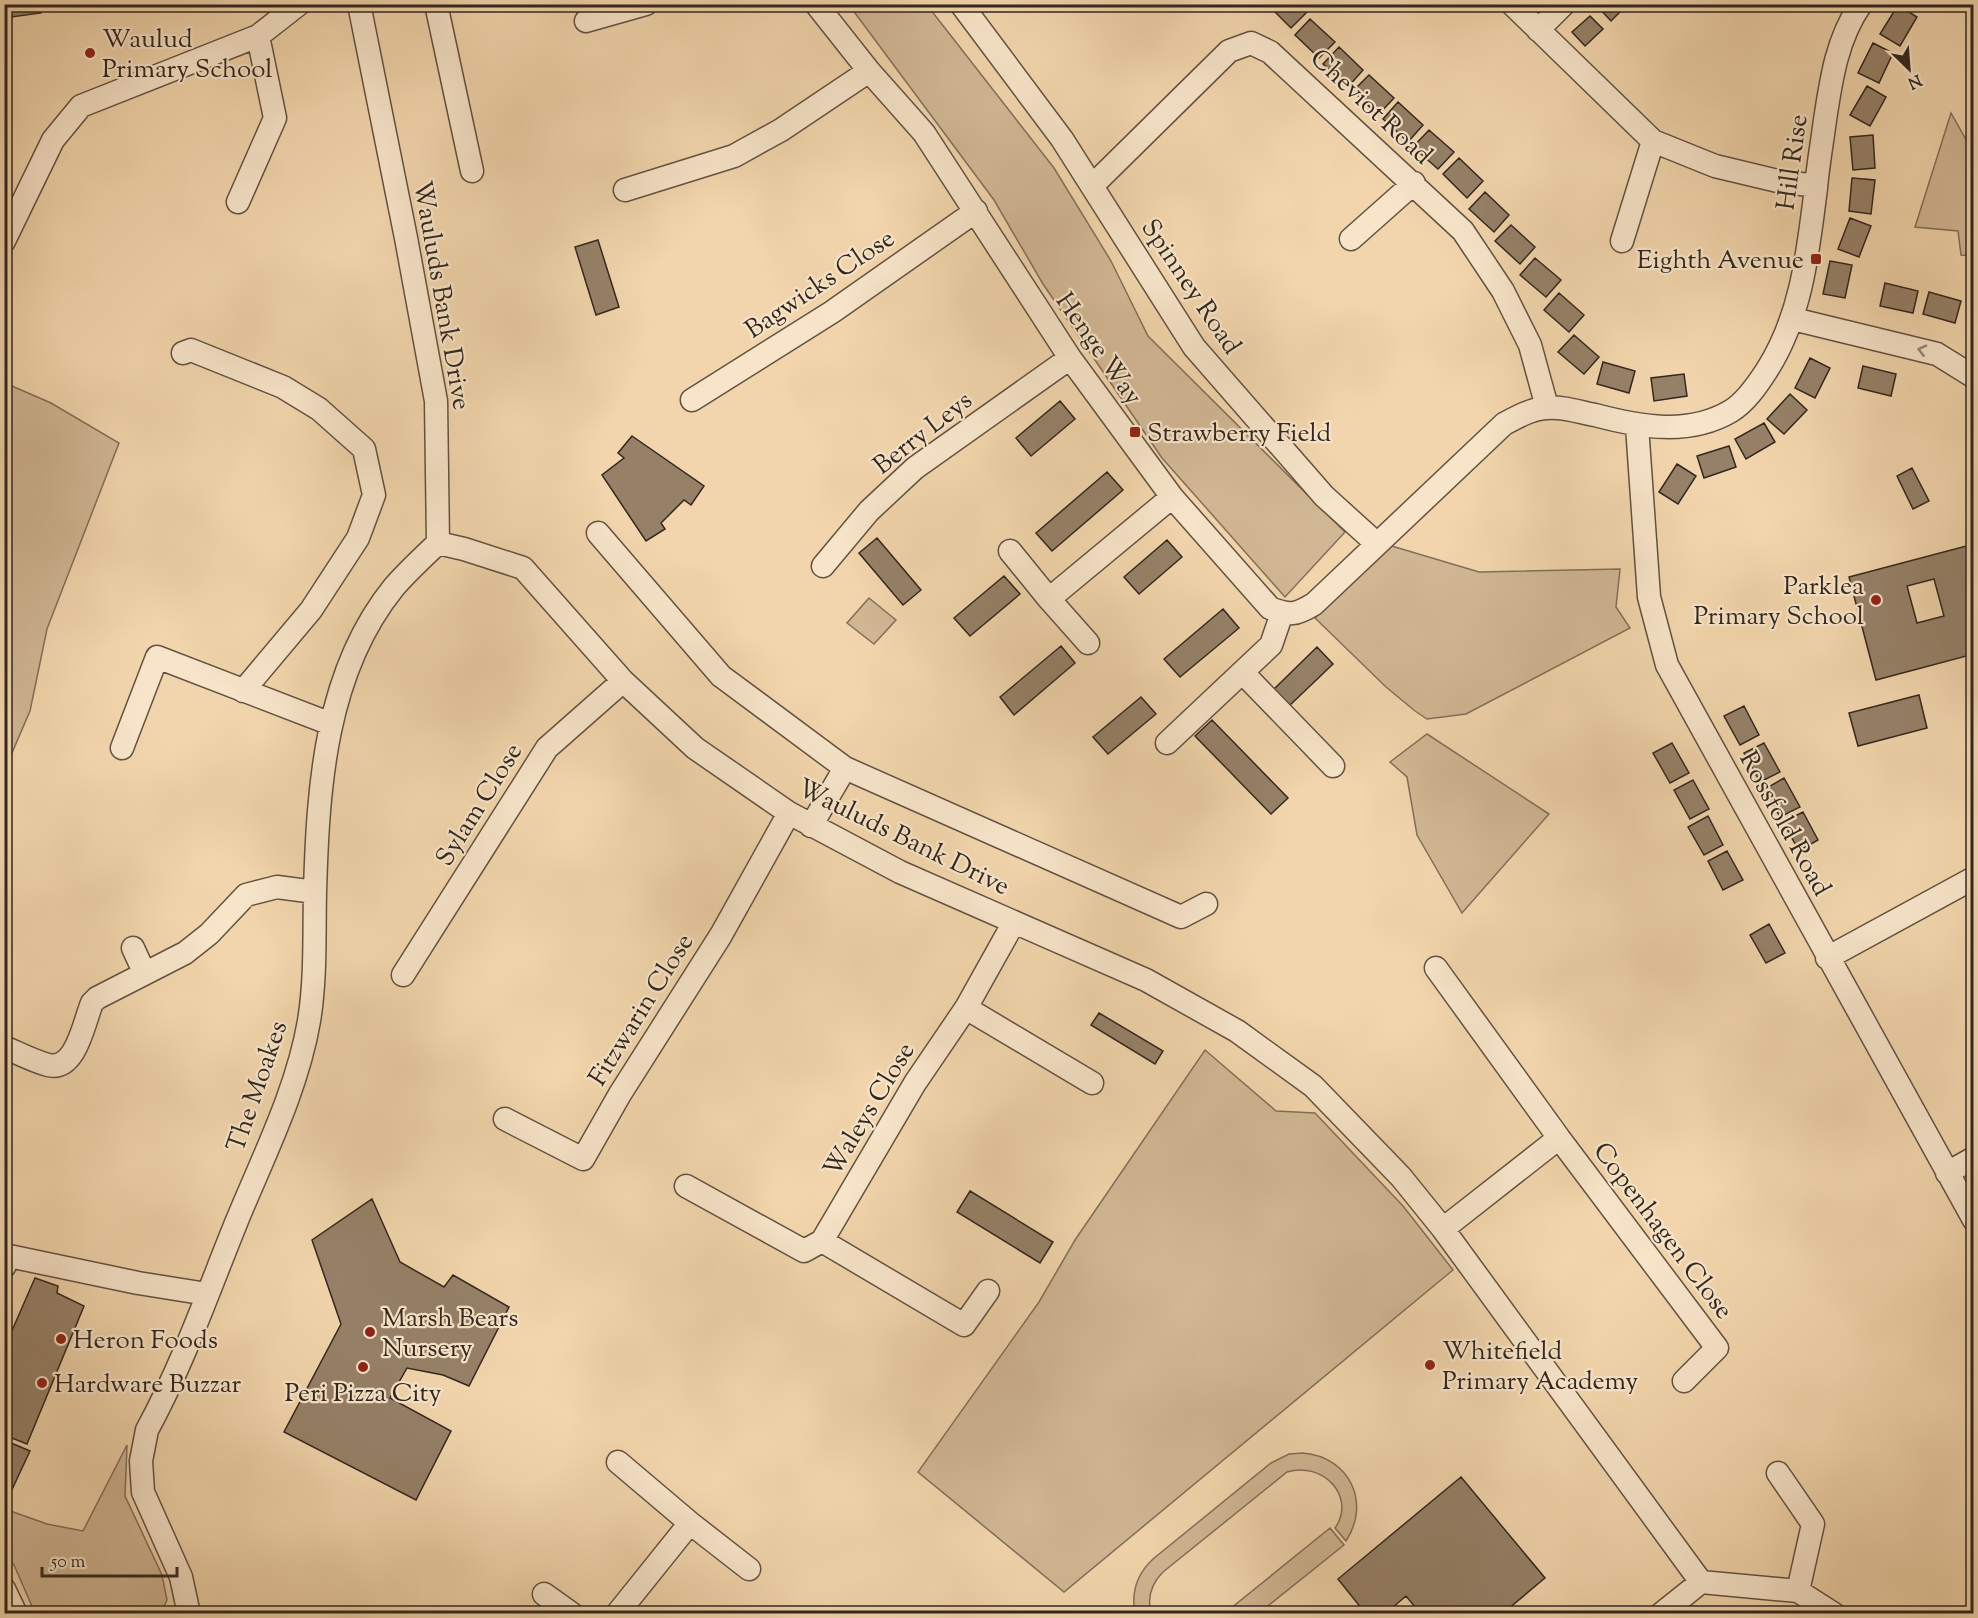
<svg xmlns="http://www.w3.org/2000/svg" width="1978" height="1618" font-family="'Sorts Mill Goudy',serif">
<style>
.green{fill:#d1b794;stroke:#826f5a;stroke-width:1.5}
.building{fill:#968168;stroke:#32271f;stroke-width:1.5;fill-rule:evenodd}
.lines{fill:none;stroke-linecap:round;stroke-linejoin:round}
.minor-casing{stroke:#625242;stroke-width:25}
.minor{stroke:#f7e4c9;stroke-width:22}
.oneway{stroke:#948674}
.poi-dot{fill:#8f2418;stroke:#f7e4c9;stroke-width:2}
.labels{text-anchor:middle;stroke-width:4.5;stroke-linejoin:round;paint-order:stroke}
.poi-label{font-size:26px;fill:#32271f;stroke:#f7e4c9;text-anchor:start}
.street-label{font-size:26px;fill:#32271f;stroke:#f7e4c9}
</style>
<rect width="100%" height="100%" fill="#f2d5ac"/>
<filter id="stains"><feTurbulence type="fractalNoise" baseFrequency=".00333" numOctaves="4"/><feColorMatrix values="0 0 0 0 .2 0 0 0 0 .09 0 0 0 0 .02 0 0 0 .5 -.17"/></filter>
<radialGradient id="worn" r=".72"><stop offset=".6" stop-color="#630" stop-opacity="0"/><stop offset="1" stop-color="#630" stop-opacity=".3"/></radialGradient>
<path class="green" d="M849 5H927L1054 168 1111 261 1148 336 1345 532 1285 597 1162 458 1043 284 994 200Z
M1951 113 1973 152V256L1961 255 1958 231 1915 227Z
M5 383 51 403 119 443 47 629 30 711 5 769Z
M1385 544 1479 572 1620 569 1616 607 1630 628 1466 714 1427 719 1415 711 1386 687 1315 618Z
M869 598 896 620 874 644 847 623Z
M1427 734 1549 814 1462 913 1417 835 1407 777 1390 762Z
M1205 1050 1276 1111 1315 1113 1403 1206 1453 1270 1064 1592 918 1472 1039 1302 1075 1240Z
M127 1445 125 1496 162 1575 167 1600 161 1613H35L14 1565 5 1552V1509L47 1524 83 1531Z
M1303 1453C1350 1457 1371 1503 1346 1541L1335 1528C1357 1496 1322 1461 1287 1472L1163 1572C1151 1584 1147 1597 1151 1613H1135C1131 1592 1137 1574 1153 1559L1271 1463 1289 1454Z
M1330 1528 1344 1545 1259 1613H1225Z"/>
<path class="building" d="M4 4H23L24 12 40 10 41 13 4 18Z
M1267 4H1299L1307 12 1291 28Z
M1601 4H1628L1611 21 1598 7Z
M1898 5 1917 17 1900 46 1880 34Z
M1590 16 1603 29 1585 46 1572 32Z
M1310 19 1335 42 1319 58 1295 35Z
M1873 43 1893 53 1879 83 1858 73Z
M1339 47 1363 70 1348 87 1323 64Z
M1369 75 1394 98 1378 115 1353 91Z
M1867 86 1886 97 1870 126 1850 115Z
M1398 102 1423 125 1408 142 1383 119Z
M1429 130 1454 152 1438 169 1413 147Z
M1873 135 1875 168 1853 170 1850 137Z
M1459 158 1483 181 1467 198 1443 174Z
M1852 178 1875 180 1871 214 1849 211Z
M1485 192 1509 215 1494 232 1469 209Z
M1850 218 1871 226 1859 257 1838 249Z
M1511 225 1535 247 1520 264 1495 241Z
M598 240 619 307 596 315 575 247Z
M1535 258 1561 280 1546 297 1520 275Z
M1830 261 1852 265 1845 298 1823 294Z
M1885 283 1918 291 1913 313 1880 306Z
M1929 292 1961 301 1955 323 1923 314Z
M1559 293 1584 315 1569 332 1544 310Z
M1574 335 1599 357 1584 374 1558 352Z
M1810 358 1830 368 1815 398 1795 388Z
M1603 362 1635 371 1629 393 1597 384Z
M1863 366 1896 374 1891 396 1858 388Z
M1684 374 1687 396 1654 401 1651 378Z
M1790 394 1807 410 1784 434 1767 419Z
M1060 401 1075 419 1031 456 1016 438Z
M1764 423 1775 442 1746 459 1735 439Z
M632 436 704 486 691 505 684 500 661 523 665 529 646 541 602 475 624 458 618 453Z
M1729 446 1736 467 1704 478 1697 456Z
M1677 464 1696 476 1678 504 1659 492Z
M1912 468 1929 501 1913 509 1897 476Z
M1107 472 1123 490 1052 551 1036 533Z
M877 538 921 590 903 605 859 553Z
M1167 540 1182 557 1139 594 1124 577Z
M1974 544V654L1876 680 1849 577ZM1934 579 1944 616 1917 623 1907 586Z
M1004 576 1020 594 970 636 954 618Z
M1223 609 1239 628 1180 677 1164 659Z
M1061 646 1075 663 1014 715 1000 697Z
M1317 647 1333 664 1288 707 1272 691Z
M1919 695 1927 728 1858 746 1849 713Z
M1141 697 1156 714 1108 754 1093 737Z
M1744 706 1759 735 1740 745 1724 716Z
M1212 720 1288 798 1271 814 1195 736Z
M1672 743 1689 773 1670 783 1653 753Z
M1764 743 1780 772 1760 782 1744 753Z
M1784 778 1800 807 1780 817 1765 789Z
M1693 780 1709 809 1690 819 1674 790Z
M1803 812 1818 840 1799 851 1783 822Z
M1708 816 1723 845 1704 855 1688 827Z
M1727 851 1743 880 1723 890 1708 861Z
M1769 924 1785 953 1766 963 1750 935Z
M1099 1013 1163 1051 1155 1064 1091 1025Z
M970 1191 1053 1242 1040 1263 957 1212Z
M372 1199 400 1262 444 1287 453 1275 509 1307 469 1386 443 1375 407 1368 390 1398 451 1431 416 1500 284 1432 341 1324 312 1240Z
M35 1278 58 1286 57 1293 84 1306 27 1444 4 1435V1349Z
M4 1440 30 1451 8 1498 4 1497Z
M1461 1477 1545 1578 1502 1614H1421L1406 1596 1385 1614H1366L1338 1579Z"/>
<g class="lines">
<defs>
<path id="minor" d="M359 4 406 238 436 401 438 543
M436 4 472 171
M816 4 869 71 924 133 1070 358 1172 497 1270 608C1290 616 1296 615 1314 604L1504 424C1517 417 1531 409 1546 408 1562 406 1579 412 1595 415 1640 427 1689 436 1731 411 1746 402 1758 384 1767 370 1802 315 1808 251 1816 188 1818 165 1822 143 1825 120 1831 80 1837 38 1861 4
M961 4 1062 139 1194 347 1324 496 1377 544
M1512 4 1653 141 1715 166 1778 181 1816 186
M586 21 646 4
M1538 30 1564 4
M1092 186 1229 51 1251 43 1270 52 1463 231 1503 291 1530 345 1547 407
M625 190 734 156 781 130 869 71
M238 202 275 118 258 36
M1351 239 1414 183
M4 241 53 140 81 106 258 36 299 4
M1622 241 1653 141
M1793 319 1937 354 1974 377
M183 353 191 350 283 387 319 409 364 449 374 495 358 538 311 610 243 691
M692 400 832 312 976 211
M1637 426 1649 597 1667 665 1974 1220
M598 533 721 676 845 768 1181 917 1206 904
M438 543 464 549 523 568 623 681 695 748 789 813 900 872 1146 980 1237 1031 1313 1086 1401 1177 1443 1229 1701 1582
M1010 551 1049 599
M823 566 869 511 915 468 1070 358
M1088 643 1049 599 1172 497
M1243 673 1333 766
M1167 743 1271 645 1282 613
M122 748 157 657 331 724
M811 826 845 768
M133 948 144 972
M1827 958 1974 878
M1436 968 1559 1138
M403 975 547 748 623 681
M966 1008 1092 1083
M4 1047C18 1053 33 1061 48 1065 76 1072 84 1022 92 1003L97 998 185 953 209 934 246 895 277 887 315 892
M505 1119 583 1159 620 1094 721 935 789 813
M1947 1173 1974 1158
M686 1186 804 1251 822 1241 915 1083 966 1008 1014 922
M1443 1229 1559 1138 1717 1348 1684 1381
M822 1241 964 1325 988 1291
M4 1267 9 1256 138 1283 207 1294
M618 1462 690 1523 749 1569
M1778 1473 1813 1524 1798 1591
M1701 1582 1798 1591 1834 1614
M4 1589 16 1614
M544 1594 572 1614
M189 1614 181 1577 143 1492 141 1461 147 1430C183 1364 208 1292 236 1223 263 1157 297 1091 309 1021 316 978 314 935 315 892 318 787 325 672 394 587 408 571 423 557 438 543
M617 1614 690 1523
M1661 1614 1701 1582"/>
</defs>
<use href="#minor" class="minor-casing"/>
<use href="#minor" class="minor"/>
</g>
<defs><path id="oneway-chevron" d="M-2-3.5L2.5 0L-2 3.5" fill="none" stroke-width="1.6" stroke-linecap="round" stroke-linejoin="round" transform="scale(1.5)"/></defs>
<use class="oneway" href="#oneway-chevron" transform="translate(1922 350) rotate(-166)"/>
<g class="poi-dot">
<circle cx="90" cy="53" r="6"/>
<rect x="1810" y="253" width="12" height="12" rx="3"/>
<rect x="1129" y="426" width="12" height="12" rx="3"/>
<circle cx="1876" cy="600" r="6"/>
<circle cx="370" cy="1332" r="6"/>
<circle cx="61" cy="1339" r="6"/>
<circle cx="1430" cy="1365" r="6"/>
<circle cx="363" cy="1367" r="6"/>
<circle cx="42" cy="1383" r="6"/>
</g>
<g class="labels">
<g class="poi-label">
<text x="102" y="47">Waulud<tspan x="102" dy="30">Primary School</tspan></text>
<text x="1804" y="268" text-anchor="end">Eighth Avenue</text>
<text x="1147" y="441">Strawberry Field</text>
<text x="1864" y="594" text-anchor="end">Parklea<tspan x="1864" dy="30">Primary School</tspan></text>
<text x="382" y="1326">Marsh Bears<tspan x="382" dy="30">Nursery</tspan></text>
<text x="73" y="1348">Heron Foods</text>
<text x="1442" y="1359">Whitefield<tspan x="1442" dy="30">Primary Academy</tspan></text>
<text x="54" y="1392">Hardware Buzzar</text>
<text x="363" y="1401" text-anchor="middle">Peri Pizza City</text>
</g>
<g class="street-label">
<text transform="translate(1372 106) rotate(43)" y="9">Cheviot Road</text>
<text transform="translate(1791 162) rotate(-82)" y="9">Hill Rise</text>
<text transform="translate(819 283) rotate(-34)" y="9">Bagwicks Close</text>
<text transform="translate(1192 286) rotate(56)" y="9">Spinney Road</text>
<text transform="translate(443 295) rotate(80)" y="9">Wauluds Bank Drive</text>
<text transform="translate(1100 348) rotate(55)" y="9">Henge Way</text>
<text transform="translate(922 432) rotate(-38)" y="9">Berry Leys</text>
<text transform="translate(478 804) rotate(-58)" y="9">Sylam Close</text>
<text transform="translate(1786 823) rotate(61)" y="9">Rossfold Road</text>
<text transform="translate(904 836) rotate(26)" y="9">Wauluds Bank Drive</text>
<text transform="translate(640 1009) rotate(-58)" y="9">Fitzwarin Close</text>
<text transform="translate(256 1086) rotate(-71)" y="9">The Moakes</text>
<text transform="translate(868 1109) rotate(-59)" y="9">Waleys Close</text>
<text transform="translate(1664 1230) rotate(53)" y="9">Copenhagen Close</text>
</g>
</g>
<rect width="1978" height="1618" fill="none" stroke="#f2d5ac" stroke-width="24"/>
<rect x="6" y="6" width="1966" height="1606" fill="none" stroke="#32271f" stroke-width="3"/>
<rect x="12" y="12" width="1954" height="1594" fill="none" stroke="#32271f" stroke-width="1.5"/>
<g transform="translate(1909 69) rotate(155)" stroke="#f7e4c9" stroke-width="4.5" paint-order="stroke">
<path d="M0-4.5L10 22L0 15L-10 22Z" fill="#32271f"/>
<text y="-9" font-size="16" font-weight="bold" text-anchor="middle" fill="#32271f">N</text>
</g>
<path d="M42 1567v9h135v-9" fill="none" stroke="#32271f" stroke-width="3"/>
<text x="51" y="1567" font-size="18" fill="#32271f" stroke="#f7e4c9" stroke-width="4.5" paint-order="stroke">50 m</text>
<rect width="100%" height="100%" filter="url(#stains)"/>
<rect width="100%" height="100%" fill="url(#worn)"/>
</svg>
